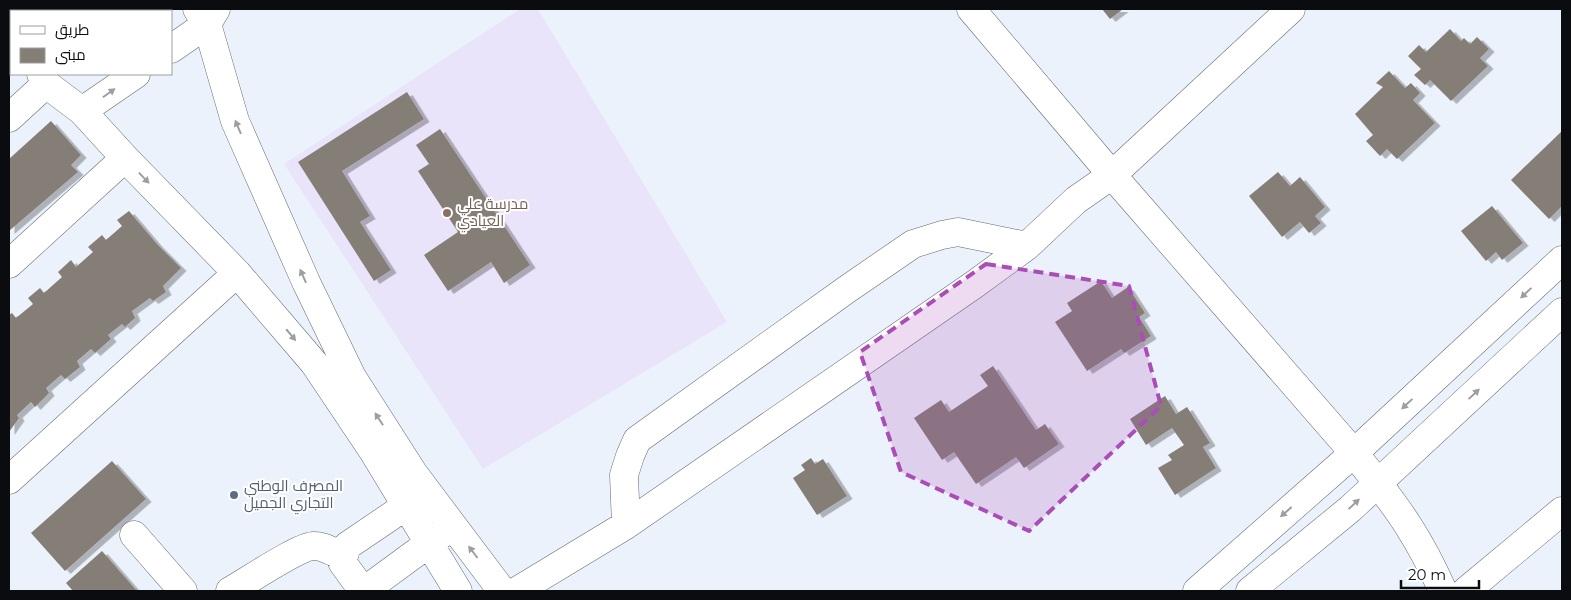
<svg xmlns="http://www.w3.org/2000/svg" width="1571" height="600" font-family="Montserrat,Cairo,sans-serif">
<style>
.education{fill:#e9e4fa}
.building{fill:#857e77;filter:url(#shadow)}
.lines{fill:none;stroke-linecap:round;stroke-linejoin:round}
.minor-casing{stroke:#63686f;stroke-width:29}
.minor{stroke:#fff;stroke-width:28}
.oneway{fill:#9d9e9f}
.marked{fill:#aa4db7;fill-opacity:0.2;stroke:#aa4db7;stroke-width:4;stroke-dasharray:10 6;stroke-linejoin:round}
.education-dot{fill:#8d6e63;stroke:#fff;stroke-width:2}
.service-dot{fill:#5c6f8a;stroke:#fff;stroke-width:2}
.labels{text-anchor:middle;stroke-width:4;stroke-linejoin:round;paint-order:stroke}
.education-label{font-size:15px;fill:#785e54;stroke:#fff;text-anchor:start}
.service-label{font-size:15px;fill:#4e5e75;stroke:#fff;text-anchor:start}
</style>
<defs>
<filter id="shadow"><feDropShadow dx="5.5" dy="3" stdDeviation="0" flood-color="#0004"/></filter>
</defs>
<rect width="100%" height="100%" fill="#ecf2fb"/>
<path class="education" d="M520 9H538L727 322 483 469 284 164Z"/>
<path class="building" d="M1102 9H1123L1110 19Z
M1450 29 1461 41 1464 38 1470 44 1477 37 1489 49 1480 58 1488 66 1451 101 1430 80 1425 85 1414 75 1421 69 1408 56 1419 45 1426 52Z
M1389 71 1405 88 1411 83 1420 93 1413 100 1435 123 1397 159 1387 149 1380 156 1366 141 1373 135 1355 114 1383 87 1376 83Z
M407 92 424 119 342 171 370 216 360 222 391 270 374 281 298 162Z
M51 121 81 155 71 165 78 172 9 231V159Z
M440 129 530 265 504 283 491 262 448 291 424 255 458 232 418 171 429 164 416 145Z
M1562 131V206L1549 219 1511 180Z
M1278 172 1290 186 1300 177 1325 207 1315 216 1321 223 1309 233 1300 222 1282 237 1249 196Z
M1492 206 1523 243 1502 260 1496 252 1486 261 1461 231Z
M129 211 157 244 181 268 163 286 166 292 153 301 150 298 132 311 135 318 125 327 122 324 108 335 111 339 95 353 91 349 77 361 80 367 65 379 61 375 46 388 49 393 35 407 31 402 17 415 19 418 9 432V315L12 313 16 318 33 304 28 298 40 288 44 293 62 277 58 272 71 260 76 267 93 252 88 247 102 235 106 240 122 226 117 220Z
M1101 281 1112 298 1128 287 1145 313 1139 317 1151 336 1124 353 1121 349 1087 371 1055 322 1072 311 1067 303Z
M993 366 1036 430 1045 424 1059 444 1024 468 1016 457 976 484 954 452 942 460 914 418 941 400 949 412 988 386 980 375Z
M1165 396 1176 414 1187 407 1210 443 1203 447 1216 468 1175 495 1158 468 1172 460 1168 455 1184 445 1172 428 1146 445 1130 419Z
M811 458 815 464 823 459 847 496 817 515 793 478 805 470 801 465Z
M112 461 146 499 65 571 31 533Z
M102 551 137 591H73L66 583Z"/>
<g class="lines">
<defs>
<path id="minor" d="M197 9 207 24 235 121 306 282 352 377 414 474 502 591
M971 9 1112 175 1354 453C1373 477 1393 501 1409 527 1422 547 1433 569 1443 591
M65 11 67 9
M171 49 207 24 216 9
M9 59 11 57
M41 74 46 84 82 111 125 158 237 273 314 363 373 451 458 591
M82 111 136 74
M9 118 46 84
M9 264 125 158
M9 480 237 273
M626 525 624 475 630 456 637 440 846 290 913 244 942 235 958 232 1027 246
M134 535 183 591
M230 591C246 582 298 547 313 546 323 545 334 553 343 556
M363 591 342 562 347 546 406 506
M364 591 443 533
M517 591 626 525 975 284 1027 246 1076 200 1112 175 1291 9
M1197 591 1354 453 1562 260
M1250 591 1350 509 1562 312
M1466 591 1562 511"/>
</defs>
<use href="#minor" class="minor-casing"/>
<use href="#minor" class="minor"/>
</g>
<defs><path id="oneway-solid" d="M-6-.8H1V-3.2L6.5 0L1 3.2V.8H-6Z" transform="scale(1.25)"/></defs>
<g class="oneway">
<use href="#oneway-solid" transform="translate(109 93) rotate(-35)"/>
<use href="#oneway-solid" transform="translate(238 127) rotate(-113)"/>
<use href="#oneway-solid" transform="translate(144 178) rotate(46)"/>
<use href="#oneway-solid" transform="translate(303 276) rotate(-114)"/>
<use href="#oneway-solid" transform="translate(1526 293) rotate(137)"/>
<use href="#oneway-solid" transform="translate(291 335) rotate(50)"/>
<use href="#oneway-solid" transform="translate(1474 394) rotate(-43)"/>
<use href="#oneway-solid" transform="translate(1407 404) rotate(137)"/>
<use href="#oneway-solid" transform="translate(379 419) rotate(-123)"/>
<use href="#oneway-solid" transform="translate(1354 504) rotate(-43)"/>
<use href="#oneway-solid" transform="translate(1286 512) rotate(139)"/>
<use href="#oneway-solid" transform="translate(473 552) rotate(-127)"/>
</g>
<path class="marked" d="M986 264 1129 286 1161 406 1029 531 901 472 860 352Z"/>
<circle class="education-dot" cx="447" cy="213" r="5"/>
<circle class="service-dot" cx="234" cy="495" r="5"/>
<g class="labels">
<g class="education-label">
<text x="457" y="209">مدرسة علي<tspan x="457" dy="17">العيادي</tspan></text>
</g>
<g class="service-label">
<text x="244" y="491">المصرف الوطني<tspan x="244" dy="17">التجاري الجميل</tspan></text>
</g>
</g>
<rect width="1571" height="600" fill="none" stroke="#0a0c0f" stroke-width="20"/>
<rect x="10" y="10" width="162" height="65" fill="#ffffff" stroke="#9d9e9f"/>
<rect x="20" y="26" width="25" height="8" fill="#ffffff" stroke="#9d9e9f"/>
<text x="55" y="35" font-size="15" fill="#0a0c0f">طريق</text>
<rect x="20" y="48" width="25" height="15" fill="#857e77" stroke="#9d9e9f"/>
<text x="55" y="60" font-size="15" fill="#0a0c0f">مبنى</text>
<path d="M1401 580v8h78v-8" fill="none" stroke="#0a0c0f" stroke-width="2.5"/>
<text x="1408" y="580" font-size="15" fill="#0a0c0f" stroke="#ffffff" stroke-width="4" paint-order="stroke">20 m</text>
</svg>
